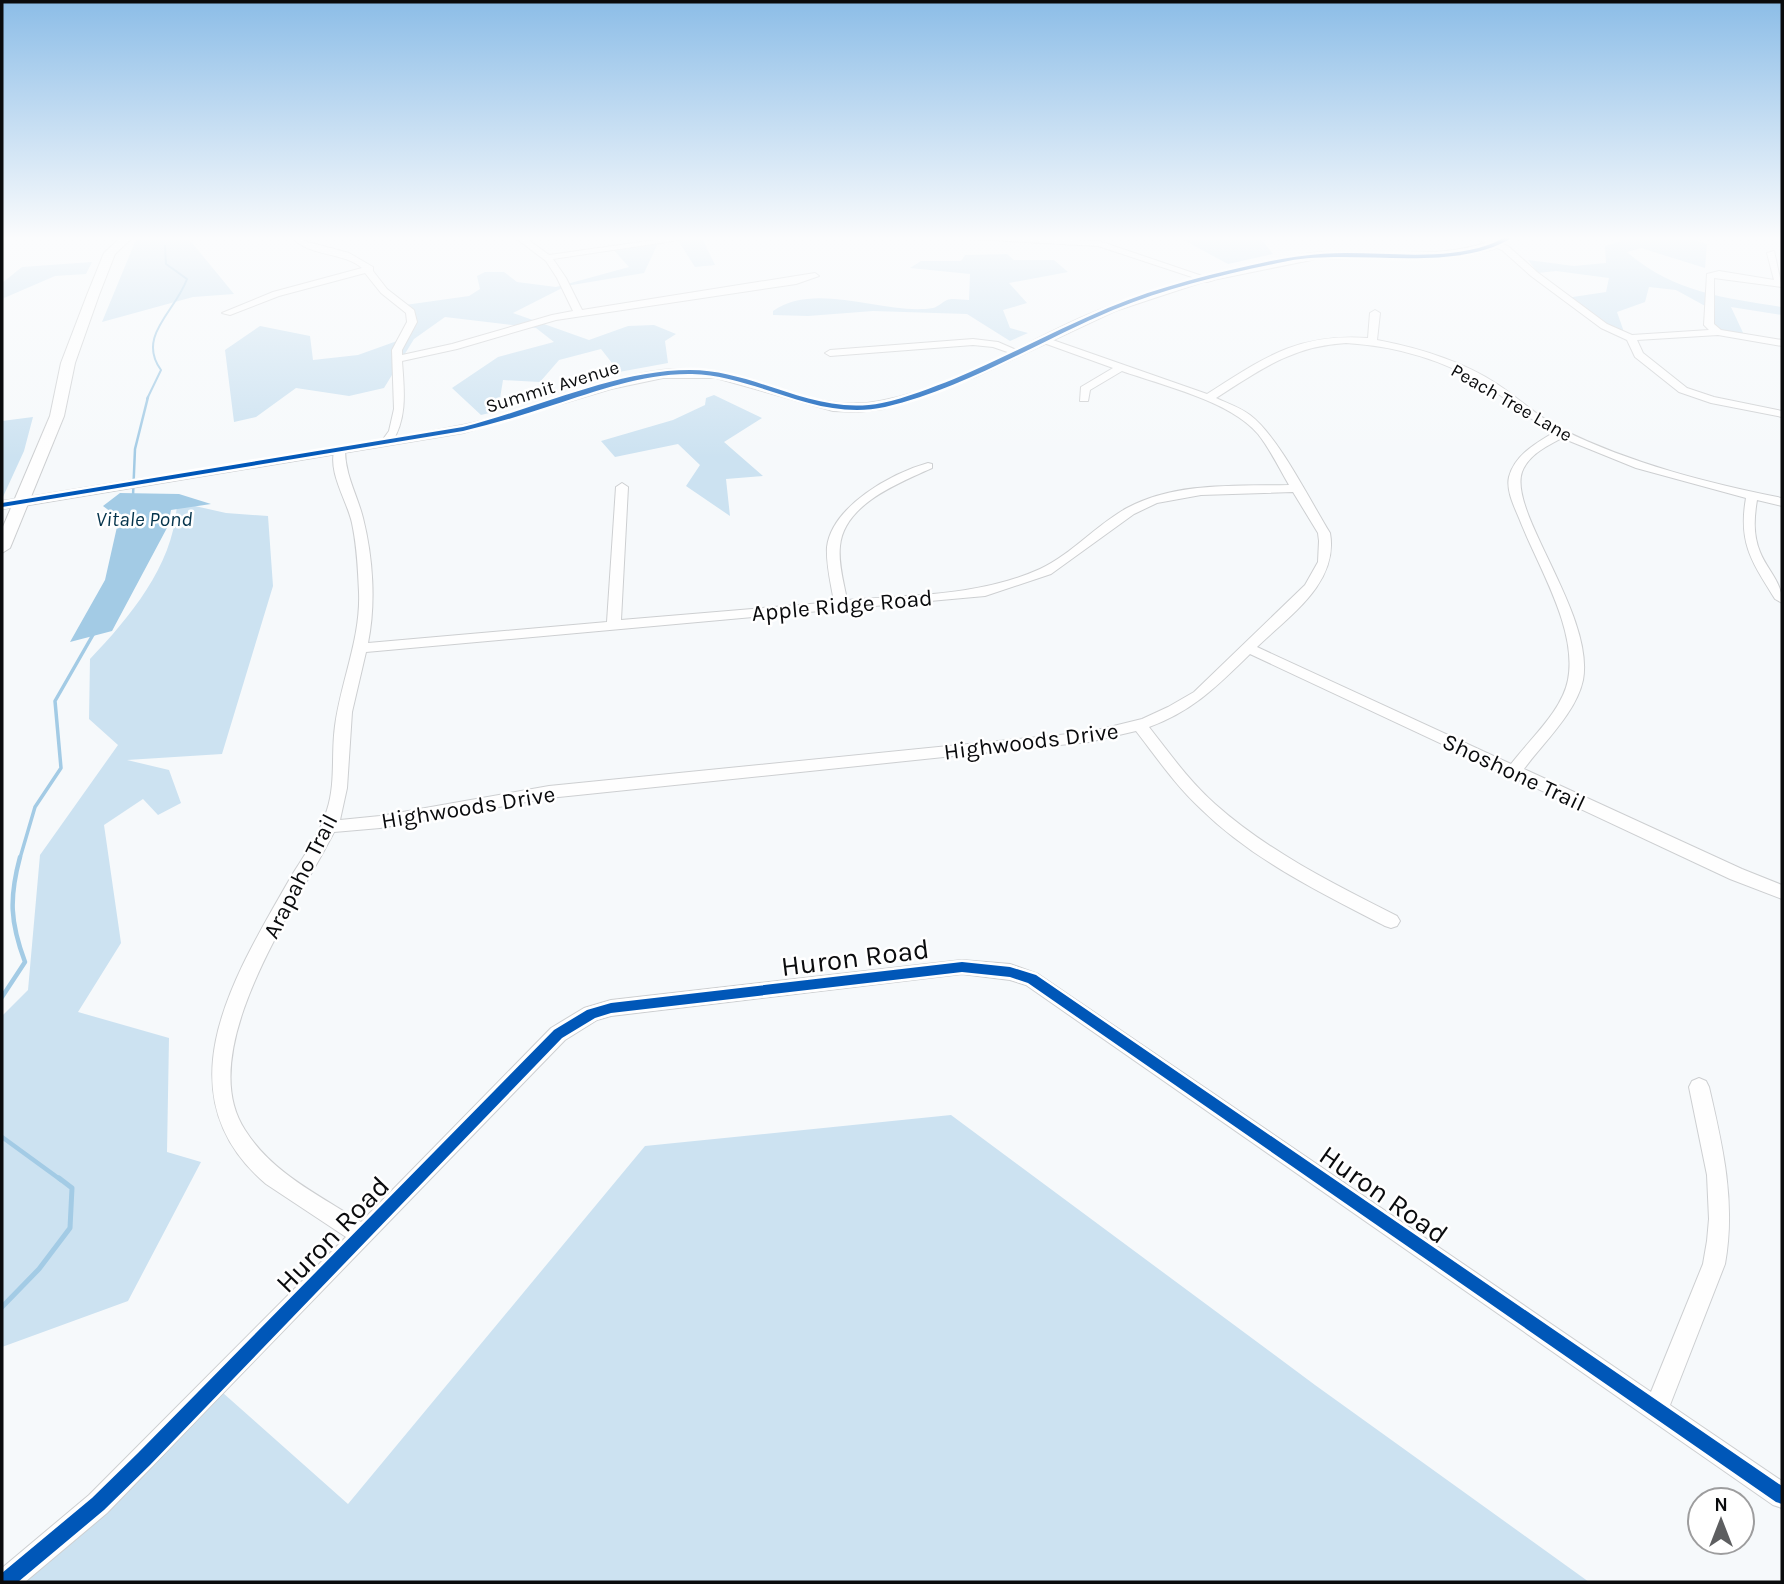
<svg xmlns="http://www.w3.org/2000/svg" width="1784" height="1584" font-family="Karla,sans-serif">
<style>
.green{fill:#cce2f1}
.water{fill:#a3cbe5}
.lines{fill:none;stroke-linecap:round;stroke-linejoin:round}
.stream-far4{stroke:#a3cbe5;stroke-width:2}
.stream-far3{stroke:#a3cbe5;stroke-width:2.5}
.stream-far2{stroke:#a3cbe5;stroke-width:3.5}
.stream-far1{stroke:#a3cbe5;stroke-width:4.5}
.stream{stroke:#a3cbe5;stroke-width:5}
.minor-casing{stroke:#cdcfd1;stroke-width:2}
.tertiary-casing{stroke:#cdcfd1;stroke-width:2}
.secondary-casing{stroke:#cdcfd1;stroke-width:2}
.minor{fill:#fefefe;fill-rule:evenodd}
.tertiary{fill:#fefefe;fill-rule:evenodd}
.secondary{fill:#fefefe;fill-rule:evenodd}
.cycleway-casing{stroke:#fff;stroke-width:5}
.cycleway{fill:#0057b8;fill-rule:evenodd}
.labels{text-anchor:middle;stroke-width:5;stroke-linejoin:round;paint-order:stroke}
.far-street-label{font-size:19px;fill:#0a0b0d;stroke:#fff}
.far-water-label{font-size:21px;font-style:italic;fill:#05344c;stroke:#fff}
.street-label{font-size:23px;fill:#0a0b0d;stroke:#fff}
.near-street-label{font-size:28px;fill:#0a0b0d;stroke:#fff}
</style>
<rect width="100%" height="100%" fill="#f6f9fb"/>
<path class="green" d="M146 236H191L189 239 234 294 193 297 102 322 135 242Z
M645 236H701L715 265 695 267 677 239 659 241 644 273 566 286 513 313 589 340 628 326 654 325 676 334 665 341 668 363 619 372 601 349 559 360 540 382 503 380 498 411 481 415 452 388 498 357 554 342 536 328 445 317 414 339 384 388 349 396 296 388 256 417 234 422 225 350 260 326 310 336 313 360 358 355 397 341 412 323 405 305 469 296 480 289 477 276 485 272H504L517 282 556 287 629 267 611 247 650 241Z
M1176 236H1259L1273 254 1228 264Z
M1618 236 1694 240 1707 244 1705 268 1641 248 1627 252C1673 292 1724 298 1782 307V315L1731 307 1745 337 1708 328 1707 307 1676 290 1649 287 1645 302 1617 312 1624 332 1603 327 1566 298 1606 292 1609 278 1556 271 1538 273 1528 260 1574 266 1606 263 1605 246 1622 241Z
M1007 254 1014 260H1054L1068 272 1009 283 1027 303 1003 310 1010 328 1028 333 1010 341 967 314 873 311 808 316 773 315V311C816 280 887 316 933 308 938 307 942 302 947 300 953 298 962 300 969 300L970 274 910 268 921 261H961L965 255Z
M92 262 86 274 55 276 4 298 2 304V283L22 267Z
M714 395 762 418 724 442 763 476 726 479 730 516 686 486 700 465 678 444 615 457 601 441 673 420 705 405 706 398Z
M33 417 24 451 2 499V421Z
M177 502 226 513 268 516 273 586 222 754 127 760 169 770 181 803 158 815 143 799 104 825 121 943 78 1012 169 1038 167 1152 201 1162 128 1301 2 1347V1016L28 990 40 855 118 745 89 719 90 659C131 616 175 563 177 502Z
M951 1115 1315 1385 1589 1582H2V1571L214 1385 348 1504 645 1146Z"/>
<path class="water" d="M120 493 179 494 211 504 171 510 168 526 112 631 70 642 105 580 119 518 103 506Z"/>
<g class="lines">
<path class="stream-far4" d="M147 399 161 370C136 336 176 311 187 279L166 264 165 246"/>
<path class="stream-far3" d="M133 496 135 449 148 397"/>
<path class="stream-far2" d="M20 858 35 807 61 768 55 701 94 633"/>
<path class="stream-far1" d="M2 997 25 962C10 922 9 898 20 857
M2 1137 61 1180"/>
<path class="stream" d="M2 1307 39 1269 70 1228 72 1188 59 1178"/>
<defs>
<path id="minor" d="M2 236H7L3 239Z
M107 236H127L129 238 125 241Z
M292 236H300L304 241 349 253 373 267V271L387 289 414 310 417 322 402 350V355L452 344 552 315 573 311 557 278 546 261 513 236H523L549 255 684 236H706L553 259 566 278 582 310 815 273 819 276 796 284 556 320 457 349 402 361C404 390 408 418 391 444L387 445 381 442 389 431 394 409 392 350 407 322 406 313 381 293 365 273 279 296 230 315 222 313 273 292 362 268C342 251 306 257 292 236Z
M968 236 1099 241 1214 280 1207 282 1098 246 972 239Z
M1469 236H1481L1508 246 1537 272 1607 324 1632 335 1709 330 1704 325 1707 274 1719 271 1774 280 1767 253 1774 251 1782 287 1714 278V324L1721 330 1782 340V346L1718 335 1637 340 1643 353 1687 388 1714 397 1782 411V417L1711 403 1679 392 1635 357 1627 340 1601 328 1531 276 1502 250Z
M1375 310 1380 313 1377 340C1419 348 1462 361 1497 384 1520 399 1539 418 1563 430 1632 464 1708 483 1782 498V506L1757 500C1754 518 1753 535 1760 552 1767 570 1783 583 1782 603L1775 599C1752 562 1738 543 1746 498L1636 468 1562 438C1547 446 1528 455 1522 472 1508 512 1595 615 1583 680 1576 713 1543 743 1524 769L1742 869 1782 885V899L1730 879 1250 654C1217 686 1193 711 1149 727 1170 754 1190 782 1215 804 1269 852 1334 884 1397 916L1400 921 1397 926 1391 928 1385 926C1321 893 1253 860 1201 809 1176 786 1157 758 1136 731L1089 742 549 798 380 828 334 832C298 904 192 1050 245 1130 272 1173 319 1195 361 1222L551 1028 584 1008 611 1000 962 960 1010 964 1038 974 1651 1392 1703 1264 1707 1241 1709 1219 1707 1175 1689 1087 1692 1081 1699 1078 1706 1081 1709 1087C1723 1147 1736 1203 1725 1264L1670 1405 1782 1481V1508L1773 1505 1026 985 1010 980 962 974 611 1016 597 1020 565 1040 107 1513 25 1582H2V1568L89 1495 346 1237 266 1184C158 1092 237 972 292 875 305 854 320 834 327 810 336 783 331 754 335 726 341 681 361 638 359 592 358 569 357 546 352 523 347 500 327 472 335 448L345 450C345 475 357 494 363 518 373 558 376 603 368 643L607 622 616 487 622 483 628 487 621 620 834 602C831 584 826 565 827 547 832 506 892 473 928 463L932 464V468C899 483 844 504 840 546 838 564 844 583 847 600 911 595 980 596 1040 569 1072 554 1096 525 1127 508 1175 482 1236 486 1289 485 1279 468 1270 449 1258 434 1231 401 1161 385 1122 371L1090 390 1088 401H1080L1081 387 1113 368 1041 342V338H1047L1207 394C1264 358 1297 333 1368 338L1370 313ZM1346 343C1395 346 1445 360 1488 387 1510 401 1530 420 1553 433 1535 444 1515 455 1509 477 1506 490 1514 506 1519 518 1537 565 1578 629 1568 680 1562 711 1530 739 1511 764L1257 647C1289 616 1339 583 1330 533 1310 501 1279 437 1250 415 1241 408 1227 403 1216 398 1260 370 1292 346 1346 343ZM1293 492 1318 533 1319 541 1318 562 1305 585 1194 692 1168 707 1142 719 1089 732 549 786 380 816 340 820 347 788 352 712 366 652 985 596 1051 574 1134 514 1157 503 1201 495Z
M973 339 998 342 1021 352 1016 355 993 347 973 345 830 356 825 353 830 350Z
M23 498 27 499V505L2 509V501Z"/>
<path id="tertiary" d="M1504 236H1517L1494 249 1464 256 1316 259 1203 282 1115 311 975 377 883 409 858 412 833 411 716 378H663L611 389 463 433 23 506 16 502 23 498C169 473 317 454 463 425 530 412 593 379 662 370 740 361 806 416 880 401 950 388 1015 348 1078 319 1130 296 1184 280 1239 267 1266 261 1294 254 1322 252 1382 250 1448 262 1504 236Z"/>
<path id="secondary" d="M122 236H134L115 254 99 295 75 363 64 416 10 548 2 553V529L50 416 61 363 87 295 104 253Z"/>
</defs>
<use href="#minor" class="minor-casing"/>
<use href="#tertiary" class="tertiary-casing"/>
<use href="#secondary" class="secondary-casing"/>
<use href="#minor" class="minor"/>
<use href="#tertiary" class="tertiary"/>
<use href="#secondary" class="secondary"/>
<defs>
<path id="cycleway" d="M1507 236H1515C1455 275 1357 248 1288 261 1229 273 1169 287 1113 310 1037 342 966 388 885 407 817 422 759 376 692 374 644 373 597 391 553 405 523 415 493 424 463 431L2 507V503L463 427C536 409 615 370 690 370 757 370 814 417 882 403 906 398 931 388 954 379 1006 357 1056 330 1108 308 1160 286 1216 273 1271 261 1296 256 1321 253 1346 253 1392 253 1444 260 1488 245 1494 243 1501 239 1507 236Z
M962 962 1010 967 1036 975 1782 1486V1504L1776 1502 1028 983 1010 977 962 972 611 1013 595 1018 562 1038 150 1465 104 1510 18 1582H2V1573L92 1498 138 1453 554 1030 587 1010 611 1003Z"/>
</defs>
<use href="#cycleway" class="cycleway-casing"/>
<use href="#cycleway" class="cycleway"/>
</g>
<linearGradient id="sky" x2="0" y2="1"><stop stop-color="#8cbde7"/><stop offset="0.52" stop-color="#fbfcfd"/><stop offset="1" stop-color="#fbfcfd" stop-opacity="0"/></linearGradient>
<rect width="1784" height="458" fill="url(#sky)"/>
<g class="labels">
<g class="far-street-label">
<text transform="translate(552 386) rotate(-17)" y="7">Summit Avenue</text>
<text transform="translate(1512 402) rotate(30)" y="7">Peach Tree Lane</text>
</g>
<g class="far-water-label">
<text x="144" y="526">Vitale Pond</text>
</g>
<g class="street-label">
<text transform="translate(842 605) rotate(-5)" y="8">Apple Ridge Road</text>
<text transform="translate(1031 741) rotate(-7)" y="8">Highwoods Drive</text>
<text transform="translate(1514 772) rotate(25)" y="8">Shoshone Trail</text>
<text transform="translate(468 807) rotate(-9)" y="8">Highwoods Drive</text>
<text transform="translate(300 876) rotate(-63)" y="8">Arapaho Trail</text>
</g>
<g class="near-street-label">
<text transform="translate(855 957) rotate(-7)" y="10">Huron Road</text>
<text transform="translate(1384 1194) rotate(35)" y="10">Huron Road</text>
<text transform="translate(332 1234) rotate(-46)" y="10">Huron Road</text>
</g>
</g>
<rect width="1784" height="1584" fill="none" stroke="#0a0b0d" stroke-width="7"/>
<g transform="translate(1721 1521)"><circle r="33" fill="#ffffff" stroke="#9d9d9e" stroke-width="2"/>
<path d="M0-5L12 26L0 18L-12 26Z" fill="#5d5e60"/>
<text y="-10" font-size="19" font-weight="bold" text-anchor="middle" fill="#0a0b0d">N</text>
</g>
</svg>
